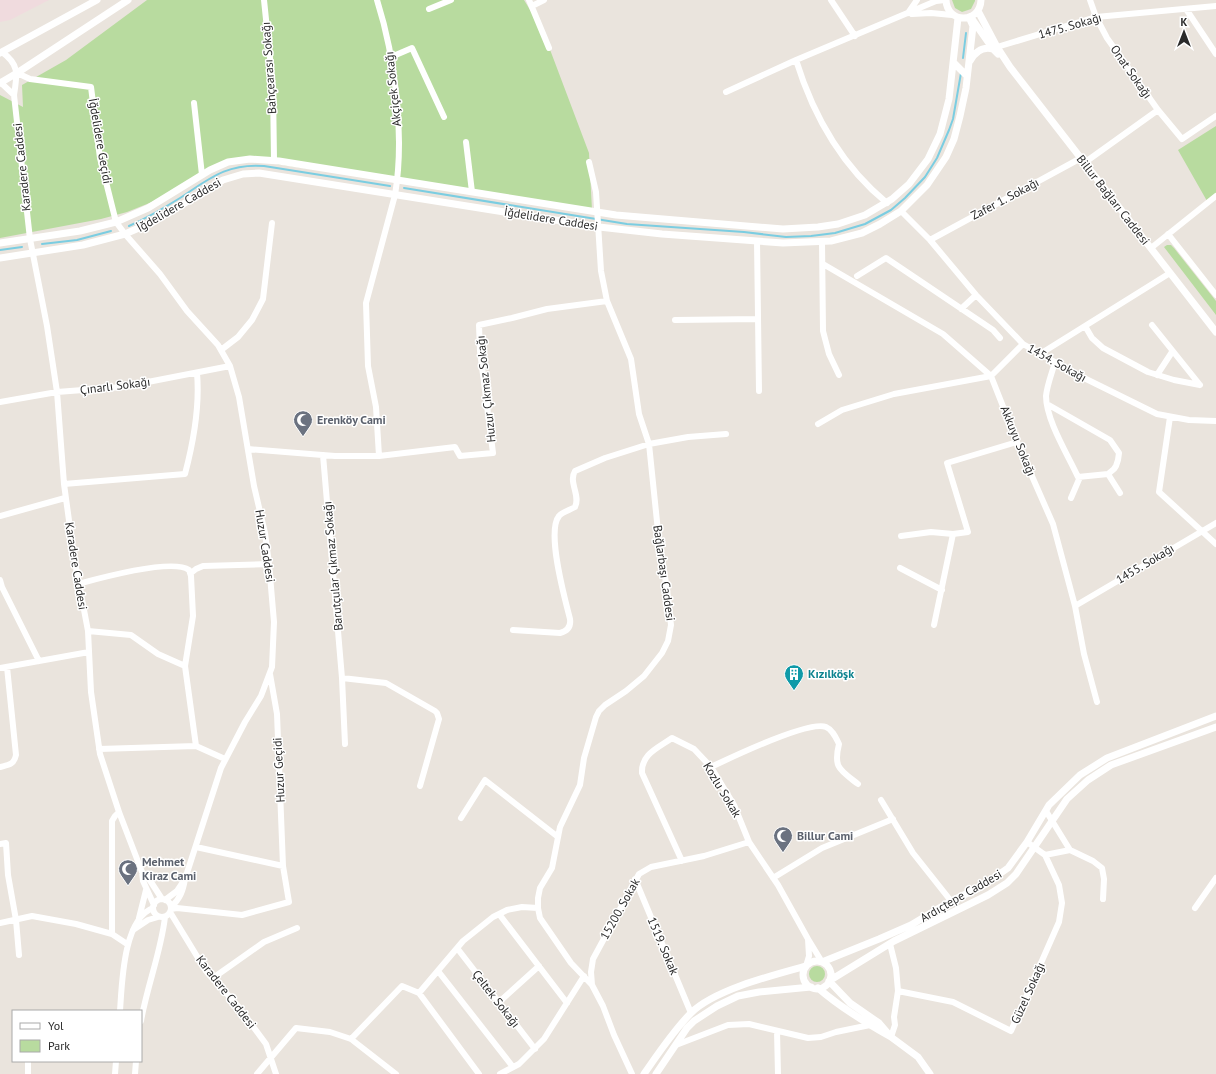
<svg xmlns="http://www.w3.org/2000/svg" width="1216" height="1074" font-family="'PT Sans',sans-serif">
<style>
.medical{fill:#f0dbde}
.green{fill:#b8db9f}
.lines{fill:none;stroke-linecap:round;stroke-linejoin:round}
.stream{stroke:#7bcde1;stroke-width:2}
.minor{stroke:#fff;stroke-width:6}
.tertiary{stroke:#fff;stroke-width:7}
.labels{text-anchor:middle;stroke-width:3;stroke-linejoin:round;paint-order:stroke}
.street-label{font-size:12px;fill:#2a2a2a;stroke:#fff}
.worship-label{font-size:12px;font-weight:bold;fill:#5b616d;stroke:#fff;text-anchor:start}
.culture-label{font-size:12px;font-weight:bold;fill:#0d838f;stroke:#fff;text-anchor:start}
</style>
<rect width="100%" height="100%" fill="#eae4dd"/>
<path class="medical" d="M0 0H49L10 20 0 22Z"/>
<path class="green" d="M147 0H524L543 31 589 153 592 210 236 158 152 202 127 212 101 219 0 238V95L23 107 22 85 66 60Z
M952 0H975V1L971 9 962 12 955 8Z
M1216 126V194L1207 201 1178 150Z
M1167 245H1171L1174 248 1216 301V315L1164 247Z
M809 974a8 8 0 1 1 16 0a8 8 0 1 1-16 0Z"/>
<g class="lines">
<path class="stream" d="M963 58 966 33
M404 188 627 224 744 232 786 237 811 236 835 233 865 224 891 210 905 198 925 177 937 158 949 130 953 119 961 73
M129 226C147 218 164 208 180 198 209 179 227 163 264 166L390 186
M42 244 77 240 111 231
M0 250 22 247"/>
<path class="minor" d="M264 0 273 87 274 160
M377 0C395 57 405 135 395 195L366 303 368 366 376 407 379 456
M529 0 549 48
M831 0 855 36
M1090 0 1096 17 1107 38 1158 110 1182 139 1216 116
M532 6 544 0
M429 9 451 0
M1186 9 1216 54
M908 13 917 0
M912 14 931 13 952 15
M997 47 1096 17 1216 6
M2 52C20 65 17 75 14 95L30 239 47 326 57 392 64 484 74 557 88 631 91 692 100 754 119 812 142 872 143 881 154 905
M391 57 412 48 444 117
M796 60C813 115 842 166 887 203
M17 73 30 79 91 87 100 158 116 222 125 234 160 274 187 311 218 345 230 366 239 397 254 486 265 533 269 564 274 622 272 667 261 696 245 722 221 768 185 879C183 891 180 899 171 907
M0 82 14 95
M726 92 796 60 936 1 945 0
M194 103 202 175
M466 142 472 192
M589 162 596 192 601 271 607 301 631 359 639 414 649 444 659 541 667 589 671 625 668 641 662 653 644 676 626 691 605 705 599 711 596 717 584 758 580 785 560 827 552 868 540 888 538 898V908L540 918 571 963 592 985 603 1006 614 1035 632 1074
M1084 163 1158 110
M901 211 930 240 976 295 1023 344 1078 375 1157 414 1189 420 1216 421
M1168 234 1216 295
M930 240 1081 158
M757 241 759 391
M822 242 823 331 829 354 839 375
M1151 248 1216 196
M823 264 943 334 991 376 1017 442 1053 524 1075 606 1084 654 1097 702
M857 276 886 258 993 330 1000 338
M961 309 976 295
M675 320 758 319
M1152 325 1200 385
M1085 326 1092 338 1103 348 1148 372 1174 380 1200 385
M221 350 238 337 252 320 263 299 272 223
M1040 354 1170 273
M1157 375 1172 352
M0 402 57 392 122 387 230 366
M1047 404 1110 440 1119 453 1118 460 1116 466 1114 469 1108 474 1078 477C1068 455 1046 420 1046 396 1047 385 1052 373 1055 362
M1170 417 1159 492 1216 544
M818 424 842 410 894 394 991 376 1023 344
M248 449 335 456H379L455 447 460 456 493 453 480 351 479 325 512 318 547 309 607 301
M323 455 342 678 345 744
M1108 474 1120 493
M64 484 185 474C194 440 200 407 197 373
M1071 498 1080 477
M0 516 65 498
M901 536 931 532 953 534
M900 568 942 590
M191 573 196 569 203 566 269 564
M0 580 2 587 39 661
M78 584C100 578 172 558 189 570L191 576 193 616 185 666 196 746
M1075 606 1216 523
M934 625 953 534 968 532 947 463 1017 442
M513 630 560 633C568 631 571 626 570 619 565 599 546 532 559 516 562 512 570 510 575 507 581 496 568 482 575 471L605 458 649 444 688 437 726 434
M88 631 131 635 158 654 185 666
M0 668 89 652
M342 678 386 683 435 711 437 713 439 719 420 786
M99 749 196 746 225 759
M0 767C8 765 14 765 16 755L7 667
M711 767C730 758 809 720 826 727 833 730 836 738 839 744 833 768 840 770 858 784
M881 800 913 853 951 901
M1046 811 1070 850 1093 861 1102 868 1104 879 1103 899
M461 818 485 780 558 837
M1027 842 1045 855 1070 850
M0 844 6 843 8 875 16 920 19 955
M196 847 283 866
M682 861 642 773C641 754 658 748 672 738L694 749 711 767 734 805 749 842 778 885 808 939
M142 872 149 879 162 899
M773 878 822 848 893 819
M635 879 691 1013
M153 908a9 9 0 1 1 18 0a9 9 0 1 1-18 0Z
M165 900 177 891 183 882
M1195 908 1216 878
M171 909 177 908 242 915 289 902 283 866 277 714 270 674
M170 912 206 971 238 1006 266 1044 276 1074
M499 914 567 1003
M139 918 146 890
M0 923 32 916 76 924 112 934 127 944
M133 930 148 920 158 917
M112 934V821L115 816 119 812
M890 944 896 968 898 991 894 1017 895 1025 891 1037
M457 948 535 1049
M806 966 809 956 808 939 822 962
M438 971 513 1067
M213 978 264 942 297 928
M592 985 591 972 593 959 639 874 651 867 704 856 749 842
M898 991 953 1002 1011 1031 1059 922 1062 903 1059 885 1045 855
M419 993 463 941 493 917 507 910 522 907 538 908
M498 1003 539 966
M120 1011C122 984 123 919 153 908
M141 1021C147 986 161 952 165 917
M777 1031 778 1074
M351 1039 402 986 419 993 479 1074
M676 1045 728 1025 749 1024 808 1038 821 1037 836 1032 870 1025
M28 1061V1074
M115 1074 116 1061
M135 1074 136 1061
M257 1074 296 1028 330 1032 351 1039 396 1074
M500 1074 519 1064 544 1039 584 976"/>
<path class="tertiary" d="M946 0C947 24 980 24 981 0
M978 11 997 47 1010 67 1216 332
M972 19 993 49 998 54
M0 53 97 0
M970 61C975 52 982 46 993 49
M954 63 967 76
M0 83 17 73 128 0
M0 243 80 231 116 222 148 208 210 170 228 162 250 159 279 161 616 215 783 229 818 227 838 224 865 215 892 199 909 184 928 159 940 134 949 99 958 18
M0 258 83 245 125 234 155 221 223 180 243 174 259 173 599 227 662 234 783 243 831 241 862 233 880 224 901 211 927 185 946 157 954 139 960 116 966 88 973 26 969 17
M803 975a14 14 0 1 1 28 0a14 14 0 1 1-28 0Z
M822 962 879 939 911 925 951 901 981 887 1008 868 1027 842 1049 805 1080 775 1107 758 1216 716
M818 988C841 1008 866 1023 891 1037L879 1023 850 1003 829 981 894 941 988 895 1007 883 1016 874 1067 799 1088 780 1111 765 1216 727
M891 1037 918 1057 930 1074
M644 1074C658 1054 673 1031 691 1013 714 990 773 975 806 966
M656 1074 687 1028 694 1021 717 1006 738 996 759 992 811 987"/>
</g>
<defs>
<symbol id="mosque-pin" viewBox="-11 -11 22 30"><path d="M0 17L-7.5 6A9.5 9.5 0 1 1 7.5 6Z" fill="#6b7280" stroke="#fff"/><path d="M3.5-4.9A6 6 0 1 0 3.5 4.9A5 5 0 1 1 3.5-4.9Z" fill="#fff"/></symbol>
<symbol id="building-pin" viewBox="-11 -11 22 30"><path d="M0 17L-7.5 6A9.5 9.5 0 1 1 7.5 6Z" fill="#0f9aa8" stroke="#fff"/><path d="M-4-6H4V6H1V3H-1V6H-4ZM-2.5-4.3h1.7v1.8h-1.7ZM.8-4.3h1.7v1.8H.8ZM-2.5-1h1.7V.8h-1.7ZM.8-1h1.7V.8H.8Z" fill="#fff"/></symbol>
</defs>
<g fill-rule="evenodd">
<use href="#mosque-pin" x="292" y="409" width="22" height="30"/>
<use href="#building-pin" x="783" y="663" width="22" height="30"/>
<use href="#mosque-pin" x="772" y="825" width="22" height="30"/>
<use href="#mosque-pin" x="117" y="858" width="22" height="30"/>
</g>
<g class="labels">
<g class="street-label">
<text transform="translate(1070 26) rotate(-16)" y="4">1475. Sokağı</text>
<text transform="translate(269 68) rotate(-94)" y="4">Bahçearası Sokağı</text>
<text transform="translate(1131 72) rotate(55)" y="4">Onat Sokağı</text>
<text transform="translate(393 89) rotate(-96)" y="4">Akçiçek Sokağı</text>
<text transform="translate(100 141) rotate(80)" y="4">İğdelidere Geçidi</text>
<text transform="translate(22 167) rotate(-96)" y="4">Karadere Caddesi</text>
<text transform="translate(1005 199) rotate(-28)" y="4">Zafer 1. Sokağı</text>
<text transform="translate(1113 200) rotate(52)" y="4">Billur Bağları Caddesi</text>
<text transform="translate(179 205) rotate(-30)" y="4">İğdelidere Caddesi</text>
<text transform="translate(551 219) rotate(9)" y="4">İğdelidere Caddesi</text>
<text transform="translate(1057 363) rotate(29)" y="4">1454. Sokağı</text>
<text transform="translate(115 386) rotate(-7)" y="4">Çınarlı Sokağı</text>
<text transform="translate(486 389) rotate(-96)" y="4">Huzur Çıkmaz Sokağı</text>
<text transform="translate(1018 441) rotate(68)" y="4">Akkuyu Sokağı</text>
<text transform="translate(265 546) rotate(81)" y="4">Huzur Caddesi</text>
<text transform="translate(1145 564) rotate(-31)" y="4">1455. Sokağı</text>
<text transform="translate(76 566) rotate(81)" y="4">Karadere Caddesi</text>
<text transform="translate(333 566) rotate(-95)" y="4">Barutçular Çıkmaz Sokağı</text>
<text transform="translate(664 573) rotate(82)" y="4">Bağlarbaşı Caddesi</text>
<text transform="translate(279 770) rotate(-93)" y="4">Huzur Geçidi</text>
<text transform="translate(722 790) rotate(59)" y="4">Kozlu Sokak</text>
<text transform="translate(961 896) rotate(-30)" y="4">Ardıçtepe Caddesi</text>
<text transform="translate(620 909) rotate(-61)" y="4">15200. Sokak</text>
<text transform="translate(663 946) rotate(67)" y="4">1519. Sokak</text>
<text transform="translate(226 992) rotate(52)" y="4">Karadere Caddesi</text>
<text transform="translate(1028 993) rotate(-66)" y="4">Güzel Sokağı</text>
<text transform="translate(496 999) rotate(52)" y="4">Çeltek Sokağı</text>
</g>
<g class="worship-label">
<text x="317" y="424">Erenköy Cami</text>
<text x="797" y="840">Billur Cami</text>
<text x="142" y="866">Mehmet<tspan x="142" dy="14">Kiraz Cami</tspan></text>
</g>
<g class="culture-label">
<text x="808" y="678">Kızılköşk</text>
</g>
</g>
<rect x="12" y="1010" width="130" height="52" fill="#ffffff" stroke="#aaaaaa"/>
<rect x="20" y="1023" width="20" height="6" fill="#ffffff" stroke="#aaaaaa"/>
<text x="48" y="1030" font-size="12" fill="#2a2a2a">Yol</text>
<rect x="20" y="1040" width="20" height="12" fill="#b8db9f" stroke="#aaaaaa"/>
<text x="48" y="1050" font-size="12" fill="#2a2a2a">Park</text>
<g transform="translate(1184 32)" stroke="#ffffff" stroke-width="3" paint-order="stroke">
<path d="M0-3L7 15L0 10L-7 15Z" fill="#2a2a2a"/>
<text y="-6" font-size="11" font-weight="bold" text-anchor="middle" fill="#2a2a2a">K</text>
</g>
</svg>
